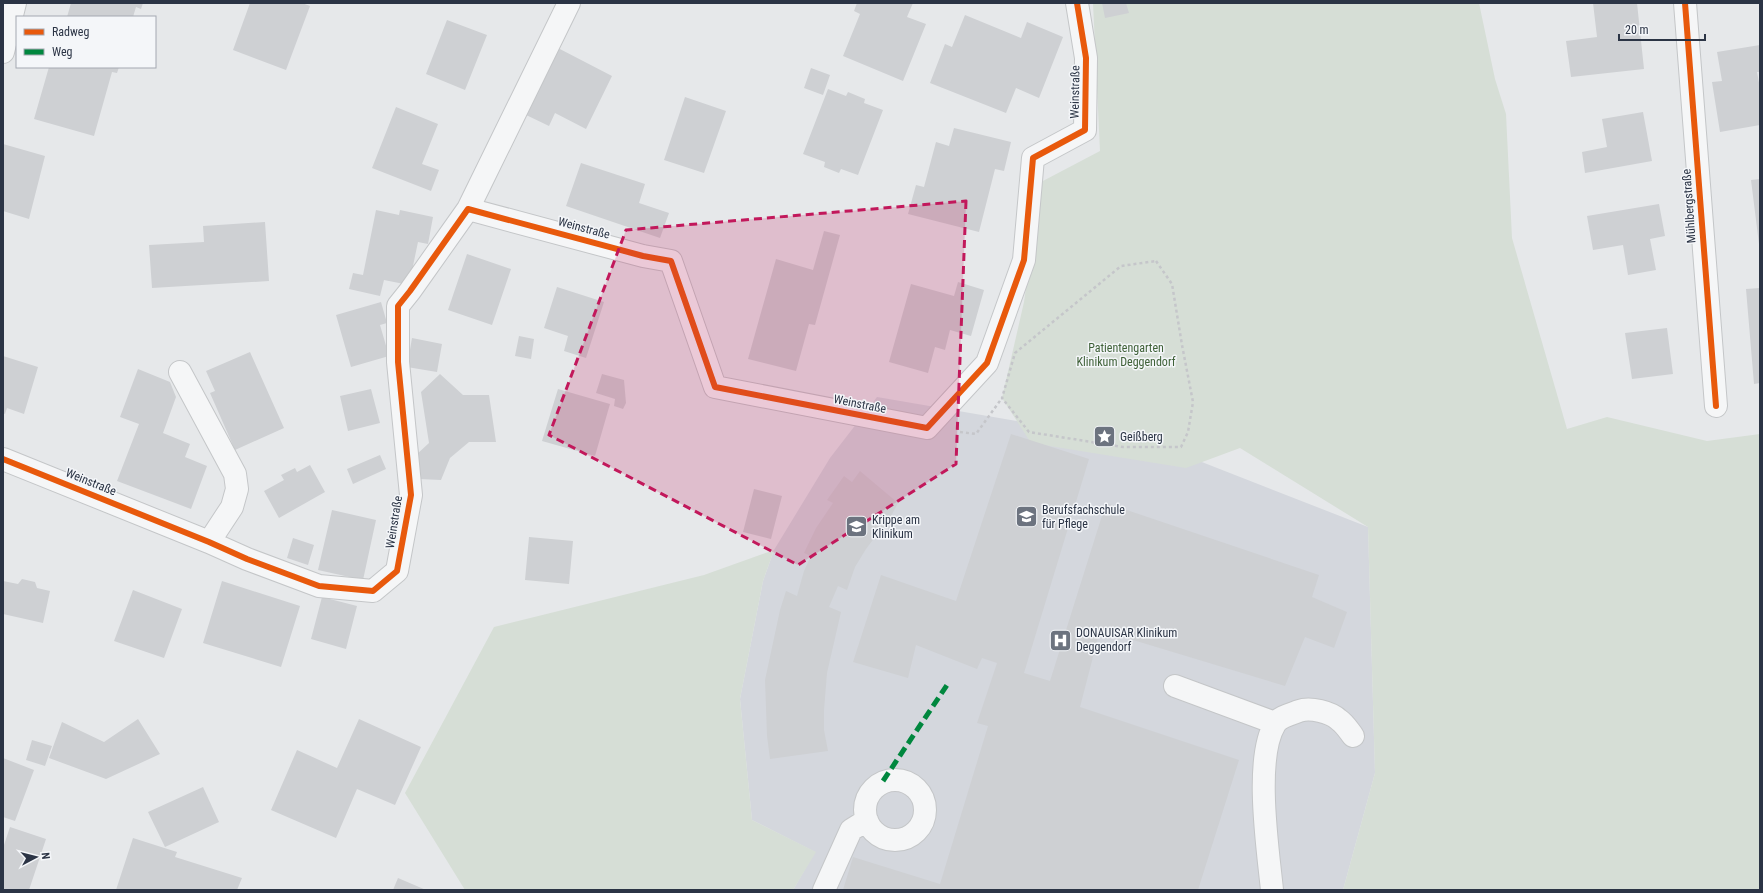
<svg xmlns="http://www.w3.org/2000/svg" width="1763" height="893" font-family="'Roboto Condensed',sans-serif">
<style>
.built{fill:#d4d7dd}
.green{fill:#d6ded6}
.building{fill:#ced0d3}
.lines{fill:none;stroke-linecap:round;stroke-linejoin:round}
.minor-casing{stroke:#c4c6c8;stroke-width:24}
.path{stroke:#c5c6ca;stroke-width:2.5;stroke-dasharray:3 3;stroke-linecap:butt}
.minor{stroke:#f5f6f7;stroke-width:22}
.quiet{stroke:#00873e;stroke-width:5;stroke-dasharray:10 5;stroke-linecap:butt}
.cycleway-casing{stroke:#f4f6f9;stroke-width:8}
.cycleway{stroke:#e8590c;stroke-width:6}
.marked{fill:#c2185b;fill-opacity:0.2;stroke:#c2185b;stroke-width:3;stroke-dasharray:8 5;stroke-linejoin:round}
.labels{text-anchor:middle;stroke-width:3;stroke-linejoin:round;paint-order:stroke}
.street-label{font-size:12px;fill:#2b3445;stroke:#f4f6f9}
.park-label{font-size:12px;fill:#3f6138;stroke:#f4f6f9}
.poi-label{font-size:12px;fill:#2b3445;stroke:#f4f6f9;text-anchor:start}
</style>
<rect width="100%" height="100%" fill="#e6e8ea"/>
<path class="built" d="M877 397 1161 446 1368 527 1375 773 1343 890H793L815 852 752 820 740 699 763 581 774 550 830 458Z"/>
<path class="green" d="M1093 3H1479L1495 79 1506 114 1512 238 1567 429 1607 417 1707 441 1760 434V890H1343L1375 773 1368 527 1240 448 1186 468 1031 443 1002 398 1024 302 1041 182 1100 151Z
M774 550 763 581 740 699 752 820 816 852 793 890H465L405 793 494 627 704 575Z"/>
<path class="building" d="M71 3H143L141 9 136 7 133 17H67Z
M250 3H302L310 6 286 70 233 50Z
M857 3H913L907 17 926 24 903 81 843 56 860 14 854 11Z
M1102 3H1126L1129 13 1105 18Z
M1593 3H1637L1644 69 1571 77 1566 41 1597 37Z
M965 15 1021 38 1027 22 1063 37 1039 98 1016 88 1006 113 930 83 945 44 952 47Z
M447 20 487 35 465 90 426 74Z
M1760 45V72H1757L1760 88V125L1720 132 1712 82 1722 81 1717 52Z
M556 47 612 76 586 129 555 113 549 126 522 113Z
M49 67H119L117 73 112 72 94 136 34 119Z
M811 68 830 75 823 95 804 88Z
M828 89 846 96 848 92 865 99 864 103 883 110 858 175 841 169 839 173 824 167 825 162 803 154Z
M685 97 726 111 704 173 664 160Z
M396 107 438 124 422 164 439 170 431 191 372 168Z
M1643 112 1652 161 1585 173 1582 152 1607 147 1602 119Z
M954 128 1011 142 1004 171 995 169 979 232 908 214 916 185 924 187 936 142 949 146Z
M3 144 45 156 29 219 3 211Z
M581 163 645 184 639 203 669 213 660 238 566 206Z
M1760 179V244H1759L1751 180Z
M1659 204 1665 236 1650 239 1656 270 1628 275 1623 245 1593 250 1587 216Z
M376 210 399 215 400 210 433 217 428 244 418 242 409 285 384 280 380 296 349 289 353 273 363 275Z
M265 222 269 281 152 288 149 245 204 242 203 226Z
M824 231 840 235 815 325 809 324 796 371 748 359 776 259 813 270Z
M467 254 511 269 492 325 448 310Z
M958 282 984 290 971 336 950 330 945 350 935 347 928 373 889 362 911 284 954 296Z
M557 287 604 302 586 358 564 351 568 336 544 328Z
M1760 288V383L1754 384 1746 289Z
M381 302 387 323 380 325 389 356 351 367 336 315Z
M1667 328 1673 374 1632 379 1625 333Z
M519 336 534 339 531 359 515 356Z
M412 338 442 344 437 372 407 367Z
M250 352 284 428 235 450 210 393 215 391 206 371Z
M3 356 38 367 24 414 7 408 5 414 3 413Z
M138 369 170 382 176 397 163 433 190 444 185 457 207 466 191 509 117 481 139 424 120 417Z
M440 374 463 395H489L496 442H469L450 458 441 480 419 479 416 455 429 443 421 392Z
M602 374 624 380 626 403 623 409 614 406 615 399 596 393Z
M371 389 380 423 348 431 340 396Z
M558 389 610 404 595 456 542 441Z
M1011 434 1089 459 1024 673 1050 681 1106 503 1319 575 1312 597 1347 612 1334 648 1305 637 1285 686 1100 630 1080 707 1239 760 1198 890H843L853 857 940 884 988 726 977 723 997 663 982 658 977 669 916 645 908 678 853 662 881 575 956 601Z
M380 455 386 469 353 484 347 469Z
M310 465 325 492 279 518 264 491 284 480 281 475 295 468 297 472Z
M860 471 898 503 891 516 866 549 855 567 847 590 838 586 829 607 841 612 827 673 824 710V730L828 751 770 759 767 736 765 680 780 610 786 591 797 596 804 571 811 556 804 553 816 528 833 503 827 500 844 476 852 482Z
M754 489 782 496 771 539 743 532Z
M332 510 376 520 363 580 318 570Z
M529 537 573 541 569 584 525 580Z
M293 538 314 545 308 565 287 558Z
M22 579 35 582 37 588 50 591 43 623 3 614V581L18 584Z
M222 581 300 606 281 667 203 643Z
M133 590 182 609 164 658 114 641Z
M322 597 357 606 346 649 311 639Z
M138 719 160 754 106 779 49 758 62 722 104 742Z
M359 719 421 747 395 805 357 789 336 838 271 810 297 750 337 768Z
M32 740 52 746 45 766 26 760Z
M3 758 34 770 15 821 3 817Z
M203 787 219 822 165 847 148 812Z
M10 827 46 839 29 890H3V848Z
M133 838 177 852 175 857 242 878 237 890H116Z
M398 878 426 890H393Z"/>
<g class="lines">
<defs>
<path id="minor" d="M1685 3 1716 406
M3 52 15 3
M468 209 569 3
M180 372 235 474 237 489 232 507 209 542
M3 459 209 542 247 559 319 586 373 591 397 571 411 495 398 362V306L410 291 468 209 643 256 671 261 715 387 927 428 987 363 1024 260 1033 158 1085 130 1086 58 1077 3
M1175 686 1275 723
M865 810a30 30 0 1 1 60 0a30 30 0 1 1-60 0Z
M824 890 851 830 867 820
M1272 890C1268 850 1254 758 1275 724 1279 717 1291 714 1299 711 1310 707 1331 712 1339 720 1345 724 1349 731 1353 736"/>
</defs>
<use href="#minor" class="minor-casing"/>
<path class="path" d="M1156 261 1172 284 1182 345 1193 402 1188 432 1181 447H1123L1029 432 1002 398 1015 353 1121 266Z
M960 432 976 434 1002 398"/>
<use href="#minor" class="minor"/>
<path class="quiet" d="M883 781 949 682"/>
<defs>
<path id="cycleway" d="M1685 3 1716 406
M3 459 209 542 247 559 319 586 373 591 397 571 411 495 398 362V306L410 291 468 209 643 256 671 261 715 387 927 428 987 363 1024 260 1033 158 1085 130 1086 58 1077 3"/>
</defs>
<use href="#cycleway" class="cycleway-casing"/>
<use href="#cycleway" class="cycleway"/>
</g>
<path class="marked" d="M966 201 956 464 798 565 549 435 626 230Z"/>
<defs>
<symbol id="sight-square" viewBox="-11 -11 22 22"><rect x="-9" y="-9" width="18" height="18" rx="4" fill="#6c737f" stroke="#f4f6f9"/><path d="M0-6L1.8-2.2L6-1.7L2.9 1.2L3.7 5.4L0 3.3L-3.7 5.4L-2.9 1.2L-6-1.7L-1.8-2.2Z" fill="#fff"/></symbol>
<symbol id="school-square" viewBox="-11 -11 22 22"><rect x="-9" y="-9" width="18" height="18" rx="4" fill="#6c737f" stroke="#f4f6f9"/><path d="M0-5L7-2L0 1L-7-2ZM-4 1L0 2.5L4 1V4Q0 6-4 4Z" fill="#fff"/></symbol>
<symbol id="hospital-square" viewBox="-11 -11 22 22"><rect x="-9" y="-9" width="18" height="18" rx="4" fill="#6c737f" stroke="#f4f6f9"/><path d="M-5-5h3v3.5h4V-5h3V5h-3V1.5h-4V5h-3Z" fill="#fff"/></symbol>
</defs>
<g fill-rule="evenodd">
<use href="#sight-square" x="1092" y="424" width="25" height="25"/>
<use href="#school-square" x="1014" y="504" width="25" height="25"/>
<use href="#school-square" x="844" y="514" width="25" height="25"/>
<use href="#hospital-square" x="1048" y="628" width="25" height="25"/>
</g>
<g class="labels">
<g class="street-label">
<text transform="translate(1075 92) rotate(-89)" y="4">Weinstraße</text>
<text transform="translate(1689 206) rotate(-94)" y="4">Mühlbergstraße</text>
<text transform="translate(584 228) rotate(15)" y="4">Weinstraße</text>
<text transform="translate(860 404) rotate(11)" y="4">Weinstraße</text>
<text transform="translate(91 482) rotate(22)" y="4">Weinstraße</text>
<text transform="translate(394 522) rotate(-81)" y="4">Weinstraße</text>
</g>
<g class="park-label">
<text x="1126" y="352">Patientengarten<tspan x="1126" dy="14">Klinikum Deggendorf</tspan></text>
</g>
<g class="poi-label">
<text x="1120" y="441">Geißberg</text>
<text x="1042" y="514">Berufsfachschule<tspan x="1042" dy="14">für Pflege</tspan></text>
<text x="872" y="524">Krippe am<tspan x="872" dy="14">Klinikum</tspan></text>
<text x="1076" y="637">DONAUISAR Klinikum<tspan x="1076" dy="14">Deggendorf</tspan></text>
</g>
</g>
<rect width="1763" height="893" fill="none" stroke="#2b3445" stroke-width="8"/>
<rect x="16" y="16" width="140" height="52" fill="#f4f6f9" stroke="#a4a8b1"/>
<rect x="24" y="29" width="20" height="6" fill="#e8590c" stroke="#a4a8b1"/>
<text x="52" y="36" font-size="12" fill="#2b3445">Radweg</text>
<rect x="24" y="49" width="20" height="6" fill="#00873e" stroke="#a4a8b1"/>
<text x="52" y="56" font-size="12" fill="#2b3445">Weg</text>
<g transform="translate(36 857) rotate(83)" stroke="#f4f6f9" stroke-width="3" paint-order="stroke">
<path d="M0-3L7 15L0 10L-7 15Z" fill="#2b3445"/>
<text y="-6" font-size="11" font-weight="bold" text-anchor="middle" fill="#2b3445">N</text>
</g>
<path d="M1619 34v6h86v-6" fill="none" stroke="#2b3445" stroke-width="2"/>
<text x="1625" y="34" font-size="12" fill="#2b3445" stroke="#f4f6f9" stroke-width="3" paint-order="stroke">20 m</text>
</svg>
